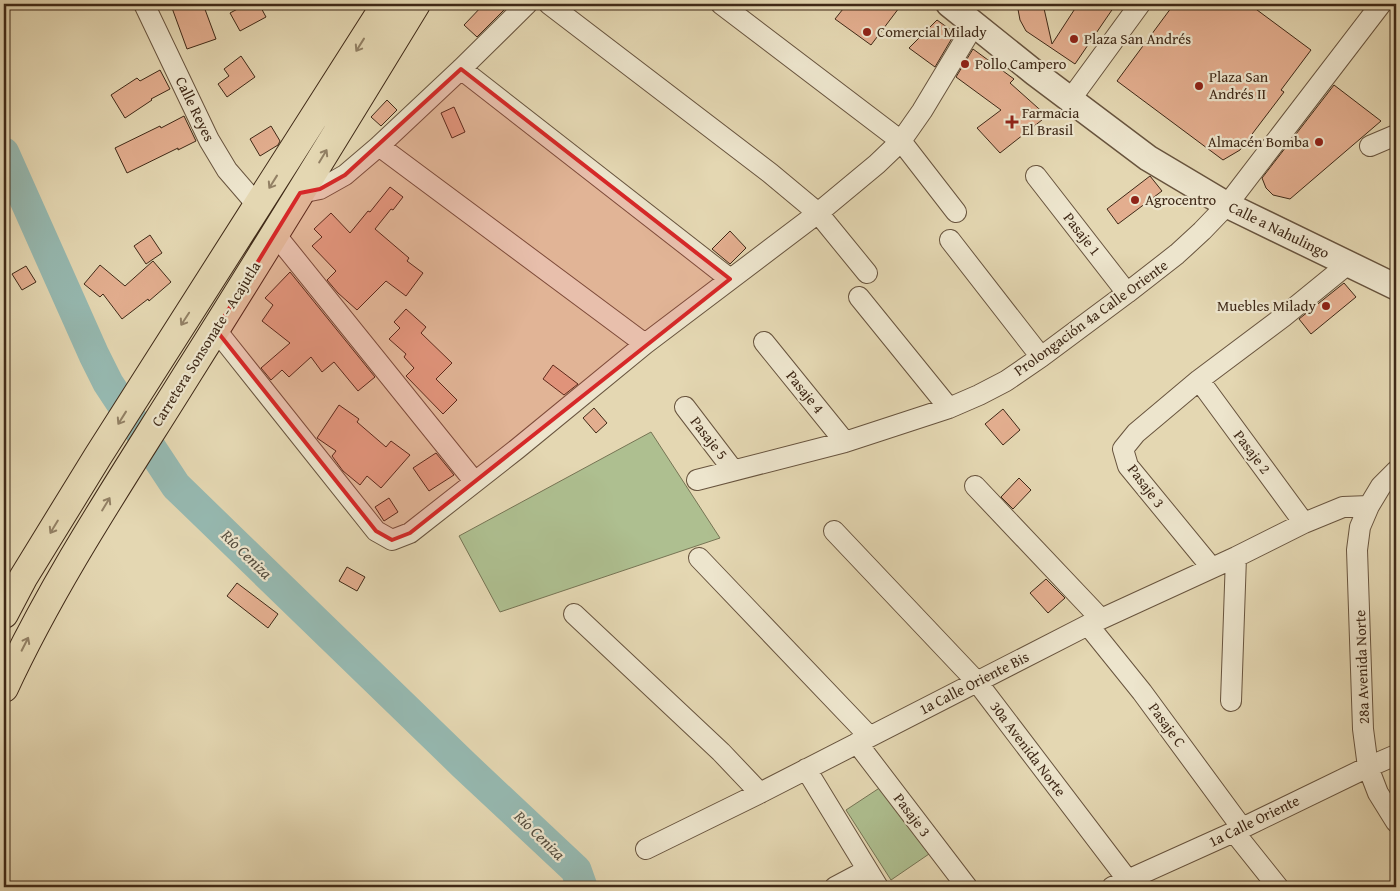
<svg xmlns="http://www.w3.org/2000/svg" width="1400" height="891" font-family="'Gentium Book Plus',serif">
<style>
.green{fill:#aebf90;stroke:#767454}
.lines{fill:none;stroke-linecap:round;stroke-linejoin:round}
.river{stroke:#96b9b1;stroke-width:31}
.building{fill:#e3ae8f;stroke:#3f2917}
.minor-casing{stroke:#68543e;stroke-width:22}
.tertiary-casing{stroke:#68543e;stroke-width:28}
.trunk-casing{stroke:#3f2917;stroke-width:30}
.minor{stroke:#ede5cd;stroke-width:20}
.tertiary{stroke:#ede5cd;stroke-width:25}
.trunk{stroke:#e4d7b2;stroke-width:28}
.oneway{stroke:#928064}
.marked{fill:#d62828;fill-opacity:0.2;stroke:#d62828;stroke-width:4;stroke-linejoin:round}
.poi-dot{fill:#8f2418;stroke:#ede5cd;stroke-width:2}
.labels{text-anchor:middle;stroke-width:4.5;stroke-linejoin:round;paint-order:stroke}
.poi-label{font-size:15px;fill:#3f2917;stroke:#ede5cd;text-anchor:start}
.street-label{font-size:15px;fill:#3f2917;stroke:#ede5cd}
.water-label{font-size:16px;font-style:italic;fill:#554d3e;stroke:#ede5cd}
</style>
<rect width="100%" height="100%" fill="#e4d7b2"/>
<filter id="stains"><feTurbulence type="fractalNoise" baseFrequency=".004" numOctaves="4"/><feColorMatrix values="0 0 0 0 .2 0 0 0 0 .09 0 0 0 0 .02 0 0 0 .5 -.17"/></filter>
<radialGradient id="worn" r=".72"><stop offset=".6" stop-color="#630" stop-opacity="0"/><stop offset="1" stop-color="#630" stop-opacity=".3"/></radialGradient>
<path class="green" d="M651 432 720 538 500 612 459 536Z
M884 785 929 854 891 880 846 810Z"/>
<g class="lines">
<path class="river" d="M4 153 94 355 108 383 176 486 464 765 576 870 582 887"/>
</g>
<path class="building" d="M185 4H203L216 39 187 49 172 8Z
M247 4H259L266 17 240 31 230 13Z
M484 4H510L477 37 464 25Z
M847 4H902L871 45 835 19Z
M1017 4H1043L1052 44 1078 4H1116L1075 64 1026 31 1020 20Z
M1174 4H1249L1311 50 1281 90 1284 92 1240 150 1223 160 1117 81Z
M937 20 955 33 935 67 909 48Z
M973 49 1014 79 1010 83 1047 116 1000 153 977 128 1001 110 956 77Z
M241 56 255 77 227 97 218 84 229 76 224 69Z
M160 70 170 89 151 99 152 100 125 118 111 95 137 78 140 81Z
M1334 85 1381 121 1290 199 1273 195 1266 188 1262 178Z
M387 100 397 110 381 126 371 117Z
M454 107 465 132 452 138 441 113Z
M184 116 196 141 178 150V148L127 173 115 148 160 126 161 128Z
M271 126 280 141 278 145 260 156 250 139Z
M1150 176 1162 191 1118 224 1107 209Z
M390 187 403 197 393 210 391 209 375 229 409 258 407 261 423 273 406 296 386 281 357 310 338 293 327 280 336 271 312 246 322 237 314 229 331 213 350 233 368 211 370 212Z
M730 231 746 248 730 264 712 249Z
M150 235 162 253 146 264 134 246Z
M153 261 171 282 149 301 148 299 122 319 103 294 100 297 84 284 100 265 125 286Z
M26 266 36 282 22 290 12 274Z
M290 272 375 377 358 391 334 362 322 372 311 357 289 377 282 370 271 380 261 368 290 343 262 321 273 305 265 298Z
M1344 283 1356 297 1311 334 1299 319Z
M406 309 426 327 421 333 452 363 436 379 457 400 443 414 406 376 414 368 404 357 406 354 389 339 400 328 394 322Z
M553 365 578 384 564 395 543 379Z
M339 405 359 419 357 422 386 447 391 441 410 455 381 488 367 476 360 485 343 471 332 456 336 451 317 438Z
M594 408 607 423 596 433 583 418Z
M1003 409 1020 430 1003 445 985 424Z
M436 453 454 475 429 491 413 468Z
M1019 478 1031 490 1013 509 1001 497Z
M389 498 398 512 384 521 375 507Z
M347 567 365 577 357 591 339 581Z
M1046 579 1065 598 1048 613 1030 593Z
M237 583 278 614 268 628 227 596Z"/>
<g class="lines">
<defs>
<path id="minor" d="M144 4 209 140 227 170 258 206
M549 4 770 173 818 213 867 273
M721 4 901 141 956 212
M461 69 730 279
M1070 100 1140 4
M379 146 645 344
M1370 146 1396 135
M1036 176 1127 293
M300 193 320 189 345 175 379 146 461 69 527 4
M275 234 474 481
M950 240 1041 357
M859 297 949 408
M216 330 376 531 392 540 410 533 517 449 645 344 818 213 877 164 901 141 922 111 975 23
M764 342 845 442
M1199 380 1304 523
M685 407 733 470
M697 480 845 442 949 408 979 395 1006 381 1041 357 1127 293 1177 254 1202 231 1227 205 1381 4
M975 486 1101 619
M1369 506 1360 527 1357 550 1363 729 1368 767 1378 793 1396 822
M834 531 977 682 1133 887
M699 558 869 736
M1211 567 1128 466 1123 449 1136 433 1199 380 1283 317 1348 264
M574 614 721 752 760 793
M1088 625 1142 692 1242 828
M1231 701 1236 557
M857 743 967 887
M806 769 878 887
M1234 832 1278 887
M646 849 760 793 1088 625 1236 557 1304 523 1343 507 1369 506 1381 486 1396 471
M835 887 867 870
M1112 887 1234 832 1368 767 1396 755"/>
<path id="tertiary" d="M949 4 1035 73 1148 158 1227 205 1396 287"/>
<path id="trunk" d="M4 614 23 578 98 456 386 4
M4 688C55 578 124 476 188 373 265 251 341 127 416 4"/>
</defs>
<use href="#minor" class="minor-casing"/>
<use href="#tertiary" class="tertiary-casing"/>
<use href="#trunk" class="trunk-casing"/>
<use href="#minor" class="minor"/>
<use href="#tertiary" class="tertiary"/>
<use href="#trunk" class="trunk"/>
</g>
<defs><path id="oneway-shaft" d="M-6 0H5M1.5-3L5.5 0L1.5 3" fill="none" stroke-width="1.6" stroke-linecap="round" stroke-linejoin="round" transform="scale(1.25)"/></defs>
<g class="oneway">
<use href="#oneway-shaft" transform="translate(360 45) rotate(122)"/>
<use href="#oneway-shaft" transform="translate(323 156) rotate(-59)"/>
<use href="#oneway-shaft" transform="translate(273 182) rotate(122)"/>
<use href="#oneway-shaft" transform="translate(185 319) rotate(123)"/>
<use href="#oneway-shaft" transform="translate(122 418) rotate(122)"/>
<use href="#oneway-shaft" transform="translate(106 504) rotate(-59)"/>
<use href="#oneway-shaft" transform="translate(54 527) rotate(121)"/>
<use href="#oneway-shaft" transform="translate(25 644) rotate(-63)"/>
</g>
<path class="marked" d="M461 69 730 279 410 533 392 540 376 531 216 330 300 193 320 189 345 175Z"/>
<g class="poi-dot">
<circle cx="867" cy="32" r="5"/>
<circle cx="1074" cy="39" r="5"/>
<circle cx="965" cy="64" r="5"/>
<circle cx="1199" cy="86" r="5"/>
<path d="M1009.5 114.5h5v5h5v5h-5v5h-5v-5h-5v-5h5z"/>
<circle cx="1319" cy="142" r="5"/>
<circle cx="1135" cy="200" r="5"/>
<circle cx="1326" cy="306" r="5"/>
</g>
<g class="labels">
<g class="poi-label">
<text x="877" y="37">Comercial Milady</text>
<text x="1084" y="44">Plaza San Andrés</text>
<text x="975" y="69">Pollo Campero</text>
<text x="1209" y="82">Plaza San<tspan x="1209" dy="17">Andrés II</tspan></text>
<text x="1022" y="118">Farmacia<tspan x="1022" dy="17">El Brasil</tspan></text>
<text x="1309" y="147" text-anchor="end">Almacén Bomba</text>
<text x="1145" y="205">Agrocentro</text>
<text x="1316" y="311" text-anchor="end">Muebles Milady</text>
</g>
<g class="street-label">
<text transform="translate(195 109) rotate(64)" y="5">Calle Reyes</text>
<text transform="translate(1279 230) rotate(26)" y="5">Calle a Nahulingo</text>
<text transform="translate(1082 234) rotate(52)" y="5">Pasaje 1</text>
<text transform="translate(1091 318) rotate(-36)" y="5">Prolongación 4a Calle Oriente</text>
<text transform="translate(206 344) rotate(-58)" y="5">Carretera Sonsonate - Acajutla</text>
<text transform="translate(805 392) rotate(51)" y="5">Pasaje 4</text>
<text transform="translate(709 438) rotate(52)" y="5">Pasaje 5</text>
<text transform="translate(1252 452) rotate(53)" y="5">Pasaje 2</text>
<text transform="translate(1146 486) rotate(53)" y="5">Pasaje 3</text>
<text transform="translate(1362 667) rotate(-92)" y="5">28a Avenida Norte</text>
<text transform="translate(974 683) rotate(-27)" y="5">1a Calle Oriente Bis</text>
<text transform="translate(1167 725) rotate(54)" y="5">Pasaje C</text>
<text transform="translate(1028 749) rotate(53)" y="5">30a Avenida Norte</text>
<text transform="translate(912 815) rotate(53)" y="5">Pasaje 3</text>
<text transform="translate(1254 821) rotate(-26)" y="5">1a Calle Oriente</text>
</g>
<g class="water-label">
<text transform="translate(247 554) rotate(44)" y="6">Río Ceniza</text>
<text transform="translate(540 835) rotate(44)" y="6">Río Ceniza</text>
</g>
</g>
<rect width="1400" height="891" fill="none" stroke="#e4d7b2" stroke-width="20"/>
<rect x="5" y="5" width="1390" height="881" fill="none" stroke="#3f2917" stroke-width="2.5"/>
<rect x="10" y="10" width="1380" height="871" fill="none" stroke="#3f2917"/>
<rect width="100%" height="100%" filter="url(#stains)"/>
<rect width="100%" height="100%" fill="url(#worn)"/>
</svg>
